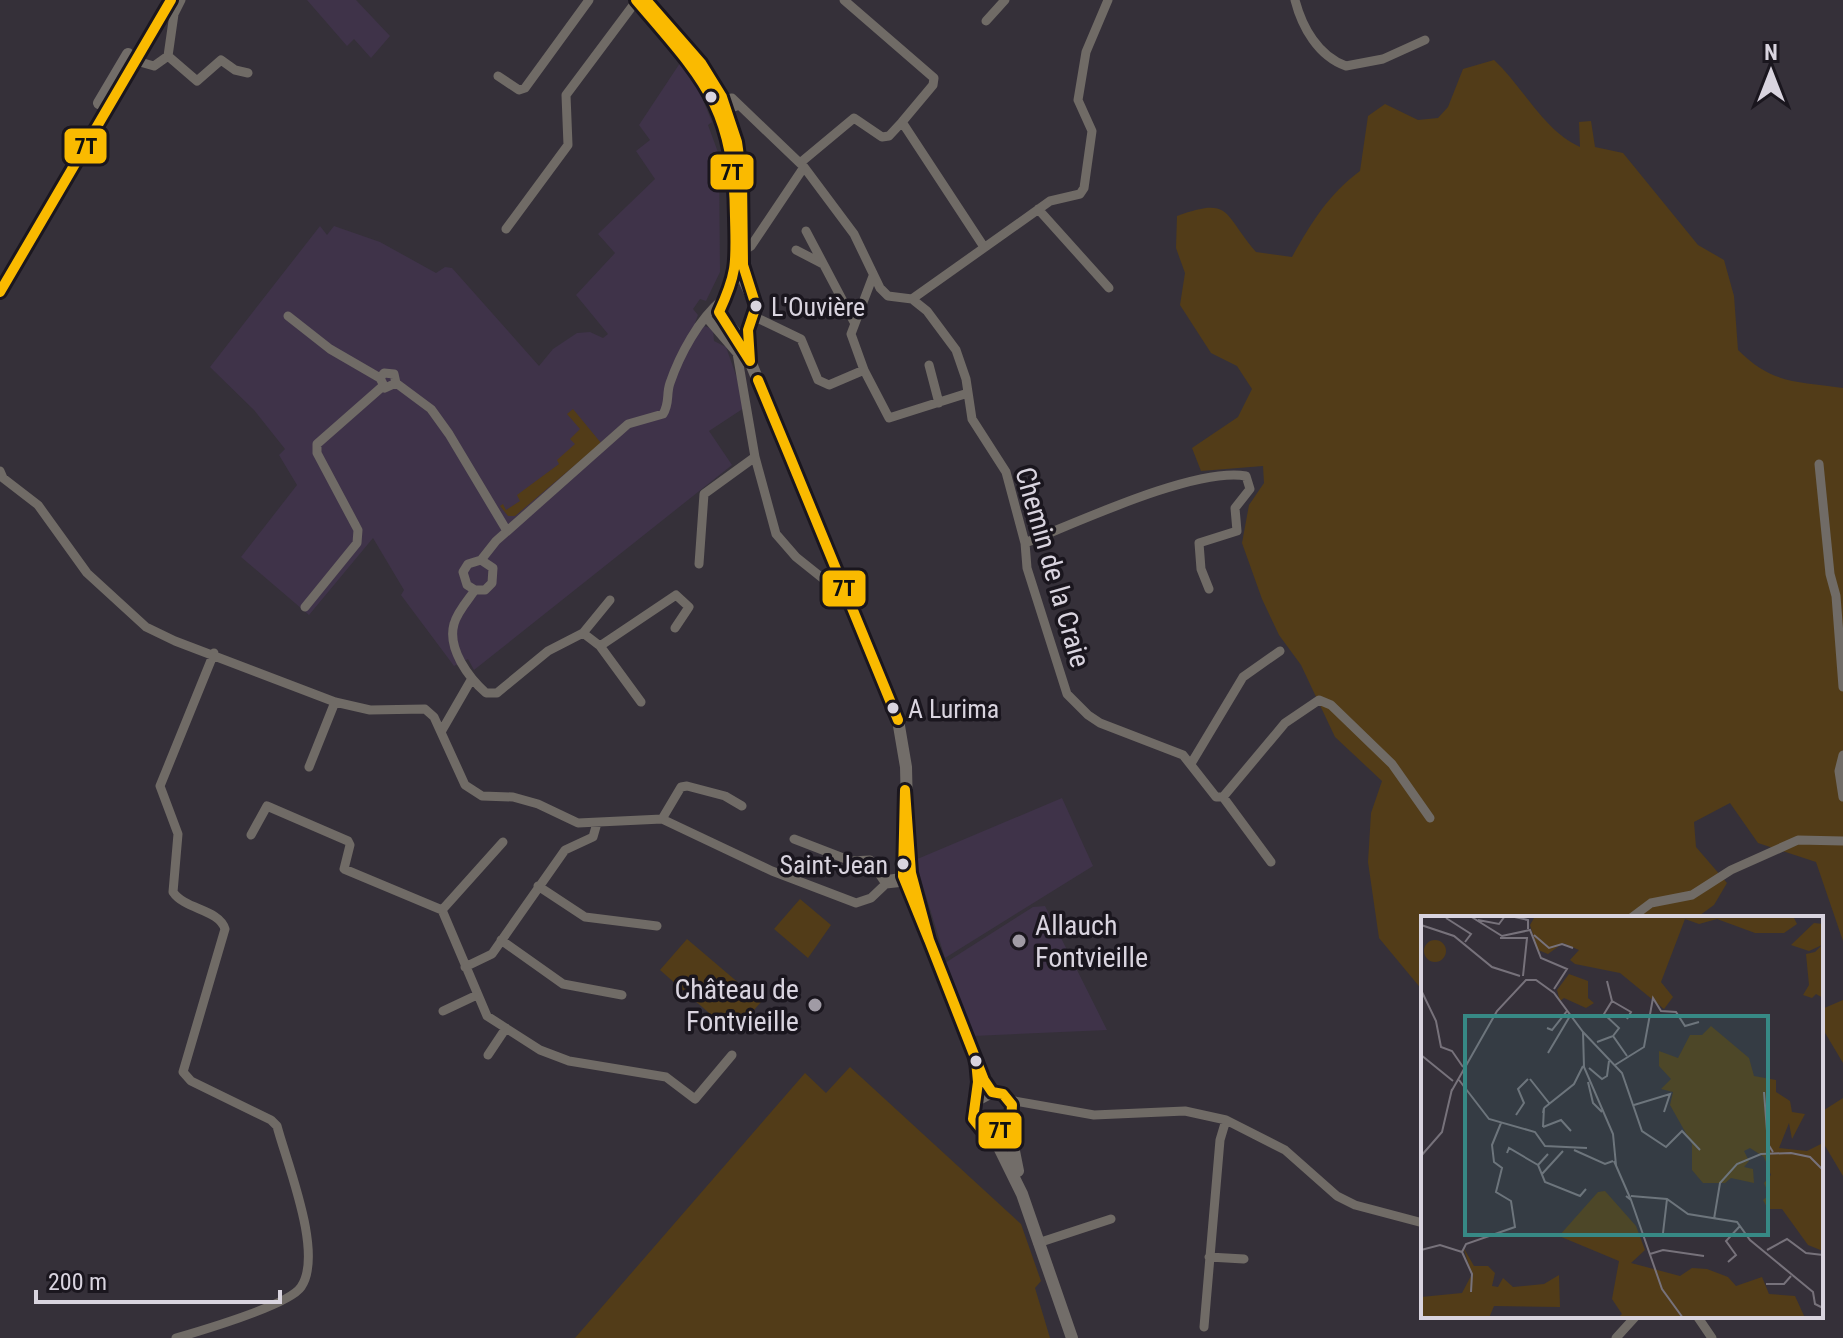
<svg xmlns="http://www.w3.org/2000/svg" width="1843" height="1338" font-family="'Roboto Condensed',sans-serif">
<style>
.built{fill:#3f3349}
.green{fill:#523c18}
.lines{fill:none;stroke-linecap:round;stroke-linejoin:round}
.street{stroke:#706b66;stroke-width:9}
.secondary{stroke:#726d69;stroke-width:12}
.bus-1-casing{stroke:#1a161e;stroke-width:16}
.bus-1{stroke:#faba00;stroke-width:10}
.bus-dot{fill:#d9d4df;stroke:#1a161e;stroke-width:3}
.poi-dot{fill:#a09ba5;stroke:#1a161e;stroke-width:3}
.labels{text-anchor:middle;stroke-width:7;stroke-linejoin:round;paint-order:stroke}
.bus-label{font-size:26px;fill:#d9d4df;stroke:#1a161e;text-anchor:start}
.street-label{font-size:28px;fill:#d9d4df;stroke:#1a161e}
.poi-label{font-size:28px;fill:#d9d4df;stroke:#1a161e;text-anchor:start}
.inset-road{fill:none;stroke:#77727b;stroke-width:2}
.view{fill:#378985;fill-opacity:0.15;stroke:#378985;stroke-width:4}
.inset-edge{fill:none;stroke:#d9d4df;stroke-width:4}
.line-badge{stroke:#1a161e;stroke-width:3}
.pale-badge-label{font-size:22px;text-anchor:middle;font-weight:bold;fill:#111}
</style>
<rect width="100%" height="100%" fill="#353039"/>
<path class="built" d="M307 0H356L390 36 371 58 354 39 347 46Z
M682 60 692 74 712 122 708 125 719 155 720 272 706 301 700 299 693 309 698 315 695 323 713 329 714 341 726 347 737 378 744 408 709 431 732 465 474 670 468 659 454 666 401 595 404 590 373 538 309 615 241 557 297 485 279 455 285 449 254 410 210 367 320 226 327 235 334 226 380 242 436 273 445 267 452 268 539 366 553 349 577 333 590 332 603 338 608 334 576 295 615 253 598 234 655 179 636 151 650 140 639 125Z
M1062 798 1093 866 945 958 915 860Z
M1045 906 1107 1030 973 1036 945 963 1033 907Z"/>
<path class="green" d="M1494 60C1524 88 1543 130 1580 147L1579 122 1591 121 1595 147 1623 153 1698 245 1724 260 1734 296 1738 350C1773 385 1797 381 1843 388V941L1816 862 1758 843 1730 803 1694 822 1696 847 1727 883 1714 905 1696 918H1423V991L1379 938 1368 862 1371 813 1382 781 1335 737 1301 665 1279 635 1262 599 1242 543 1249 505 1264 483 1263 466 1201 471 1192 448 1238 417 1252 389 1237 366 1211 353 1180 305 1185 273 1176 248 1177 216C1232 196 1223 214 1256 252L1292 257C1311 223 1328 195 1360 171L1368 116 1385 104 1418 120 1438 118 1448 107 1463 69Z
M573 409 601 443 515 516H508L500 506 503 504 506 510 520 501 517 495 559 464 557 460 575 444 570 439 580 429 567 414Z
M800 899 831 925 808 958 774 929Z
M687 939 761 1002 733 1034 660 970Z
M1843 1000V1063L1821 1026 1822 1009Z
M850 1067 1021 1224 1041 1281 1035 1288 1050 1338H575L805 1073 826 1093Z
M1843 1098V1176L1821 1139V1112Z"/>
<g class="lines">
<path class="street" d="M844 0 934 78 933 85 902 122
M1295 0C1302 27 1318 56 1346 66L1383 59 1425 40
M986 21 1005 0
M168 56 197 81 221 60 235 70 248 73
M133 60 154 66 168 56 174 14 181 0
M498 76 519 90 525 88 589 0
M715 101 732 98 804 167 854 234 880 288 888 296 912 299 927 311 956 350 966 379 972 419 1006 472 1025 543 1027 568 1067 694 1088 715 1100 723 1183 755 1216 797H1223L1285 723 1319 700 1331 705 1392 764 1430 818
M726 110 739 105
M800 163 854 118 882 137 889 136 902 122 984 247
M1038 209 1109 288
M506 229 568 145 566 95 637 0
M806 231 854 322
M796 250 823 264
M742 252 751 246 804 167
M912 299 1050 201 1080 194 1084 188 1092 131 1078 100 1086 52 1108 0
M288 316 330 349 380 378
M706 317 737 353 755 457 776 534 796 557 836 589 847 593
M755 317 801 339 818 380 829 385 864 370 851 334 873 276
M929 365 939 403
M864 370 889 418 968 393
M396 383 385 388 380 378 384 373 394 374 396 383 431 409 449 434 507 531
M1819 464 1830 574 1836 596 1843 687
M0 471 3 478 38 505 87 573 146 627 175 641 335 702 370 710 425 709 434 717 465 785 482 796 513 797 538 804 578 823 662 819 772 871 856 903 871 898 891 879 911 876
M1025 543C1076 523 1195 467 1246 476L1250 489 1235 508 1237 531 1199 543 1201 569 1209 589
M481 560 496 541 628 424 663 414C670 403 666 394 670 383 680 354 699 319 722 300
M699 564 704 494 755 457
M475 590 467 585 463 572 468 564 481 560 493 568 492 583 485 590H475C468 600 457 612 454 624 447 649 469 678 486 693H497L548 651 583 633 600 646 641 702
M305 607 357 543 358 530 317 453V444L383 386
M583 633 610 600
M600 646 676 595 689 607 675 628
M441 732 471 680
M1843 755 1839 771 1843 797
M1192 762 1243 677 1280 651
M309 767 335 702
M1223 797 1271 862
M662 819 681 787 687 786 725 796 742 806
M251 835 267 806 348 841 350 845 344 869 442 910
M794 839 851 861 870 860 886 884
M503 842 442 910 487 1016 540 1050 569 1061 666 1077 695 1099 732 1055
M886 884 913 881
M538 886 585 917 657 926
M1631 918 1651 903 1692 895 1731 870 1798 840 1843 841
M501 940 563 984 622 995
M465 967 492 954 565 850 593 837 597 823
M443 1011 477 995
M488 1055 506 1028
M1009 1100 1094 1115 1185 1111 1226 1120 1285 1150 1337 1196 1355 1205 1423 1223
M1038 1243 1111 1219
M1209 1257 1244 1259
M1697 1316 1712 1338
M1204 1327 1220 1140 1226 1120
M176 1338C200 1331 289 1305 301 1287 324 1254 287 1164 277 1126L271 1120 191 1081 183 1072 225 929C219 909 185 910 173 892L178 834 160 786 214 653
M1616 1338 1636 1316"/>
<path class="secondary" d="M636 0 696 70 715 101 731 144 735 178 736 275 719 312 740 339 750 361 898 720 906 767 908 853 918 909
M99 103 128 54
M742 262 745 282 756 306 749 324V350
M0 292 171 0
M914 903 976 1060 992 1092
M977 1100 992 1092 1006 1097 1013 1111 1009 1126 992 1133 977 1125C969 1109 979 1090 977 1072
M1009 1126 1018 1171
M992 1133 1022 1194 1072 1338"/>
<defs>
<path id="bus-1" d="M636 0C704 80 734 106 735 217 736 261 738 271 719 312L750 361
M646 0 701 63 722 97 737 142 742 178 743 265 756 306 748 330 750 361
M0 292 171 0
M758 380 790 457
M758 380 790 457
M790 457 898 720
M790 457 898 720
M905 790 911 873 929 940
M905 790 903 876 929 940
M929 940 984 1080 992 1092 1003 1094 1012 1105 1011 1122 998 1132 981 1129 973 1119 978 1082 976 1060Z"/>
</defs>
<use href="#bus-1" class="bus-1-casing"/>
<use href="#bus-1" class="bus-1"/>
</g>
<g class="bus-dot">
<circle cx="711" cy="97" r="7"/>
<circle cx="756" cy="306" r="7"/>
<circle cx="893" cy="708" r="7"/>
<circle cx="903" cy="864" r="7"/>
<circle cx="976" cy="1061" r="7"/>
</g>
<g class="poi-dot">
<circle cx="1019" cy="941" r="8"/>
<circle cx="815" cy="1005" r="8"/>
</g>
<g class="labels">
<g class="bus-label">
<text x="771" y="316">L'Ouvière</text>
<text x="908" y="718">A Lurima</text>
<text x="888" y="874" text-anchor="end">Saint-Jean</text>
</g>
<g class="street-label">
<text transform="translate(1053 567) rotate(74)" y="10">Chemin de la Craie</text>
</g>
<g class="poi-label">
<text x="1035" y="935">Allauch<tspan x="1035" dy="32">Fontvieille</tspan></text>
<text x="799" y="999" text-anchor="end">Château de<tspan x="799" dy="32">Fontvieille</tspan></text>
</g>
</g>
<g transform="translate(1421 916)">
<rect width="402" height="402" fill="#353039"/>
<path d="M372 0 376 8 363 17H334L296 3 278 8 264 3 240 66 252 81 243 93 199 57 154 48 149 44 158 34 142 27 127 38 117 34 109 9 113 2 102 1ZM393 7 402 8V82L395 78 391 82 382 79 388 69 385 38 394 36 401 29 388 35 370 29ZM3 35a11 11 0 1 1 22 0a11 11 0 1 1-22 0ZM148 58 167 65V82L173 87 165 92 143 82 139 85 136 74ZM290 110 328 142 333 160 355 164V176L369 185 371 196 384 198 371 223 368 207 358 232 386 235 402 227V335L387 329 361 293H347L342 284 348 279 343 267 350 259 343 241 329 232 323 235 328 245 323 251 332 253 333 267 310 262 304 267H282L271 254V228L249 189 252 176 240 173 250 163 238 150V135L257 142 269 119H281ZM184 275 215 310 224 334 210 347 259 360 271 352 286 353 307 361 315 370 341 361 348 378 374 380 384 402H197L201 398 191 383 198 345 138 320 177 276ZM42 331 53 350H67L74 357 71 370 77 371 82 362 92 371 123 368 138 359 139 391 73 390 68 402H0V381L41 377 51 358Z" fill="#523c18"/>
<path class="inset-road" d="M49 0 81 20 109 14 120 42 146 53 133 73M89 0 107 4V13M25 2 50 18 44 26M57 4 78 8 84 0M0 9 33 20 71 51 99 60M113 19 128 32 141 28 152 32M79 22H106L102 60M186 65 191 85 183 98 198 112 192 120M0 74 15 105 20 131 31 135 42 151M191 85 210 96 206 103M126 112 131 114 146 95M162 116 201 157 221 215 245 231 261 215 279 234M176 126 192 120 206 140M127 137 149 100M0 139 32 165M194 149 223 131 232 82 240 95 255 96 264 110 278 106M168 152 181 163 186 160 188 145M109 163 128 187M38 164 68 203 114 216 124 230 166 232M167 166 172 187 181 196M30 176 76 95 105 64H115L133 77 162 116 163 151 192 218 195 249M343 176 347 228 352 236M213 189 249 178 243 196M123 192 153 168 162 150M95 199 103 187 97 173 107 163M122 211 140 204 150 215M122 211 123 192 122 197M153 234 184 248 192 245M86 237 88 232 117 249M127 238 117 249 124 266 159 280 165 273M0 240 21 216 31 173M193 245 210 284 205 280M121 258 142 235M210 280 246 283 267 298 316 306 329 324 392 376 394 388 402 392M210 284 241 373 262 402M293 303 299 267 316 248 340 238 370 237 389 241 402 254M242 317 246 283M0 334 19 329 41 336 45 328 94 311 90 285 75 276 81 252 73 246 71 229 80 207M346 334 366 323 385 337 402 339M41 336 51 358 50 376M229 338 242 334 283 340M307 346 315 339 305 325 319 310M345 368H363L370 360"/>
<path class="view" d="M44 100H347V319H44Z"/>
<rect width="402" height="402" class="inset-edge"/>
</g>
<g class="line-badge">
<rect x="63" y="127" width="45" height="38" rx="8" fill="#faba00"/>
<rect x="709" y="153" width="46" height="38" rx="8" fill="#faba00"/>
<rect x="821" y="569" width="46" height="39" rx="8" fill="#faba00"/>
<rect x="977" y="1111" width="46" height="39" rx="8" fill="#faba00"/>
</g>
<g class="pale-badge-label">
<text x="86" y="154">7T</text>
<text x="732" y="180">7T</text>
<text x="844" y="596">7T</text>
<text x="1000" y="1138">7T</text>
</g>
<g transform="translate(1771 72)" stroke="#1a161e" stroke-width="6" paint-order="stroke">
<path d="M0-6L14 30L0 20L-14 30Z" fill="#d9d4df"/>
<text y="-12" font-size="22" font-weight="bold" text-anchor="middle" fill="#d9d4df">N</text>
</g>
<path d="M36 1290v12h244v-12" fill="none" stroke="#d9d4df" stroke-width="4"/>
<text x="48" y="1290" font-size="24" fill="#d9d4df" stroke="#1a161e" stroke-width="6" paint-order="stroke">200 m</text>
</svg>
